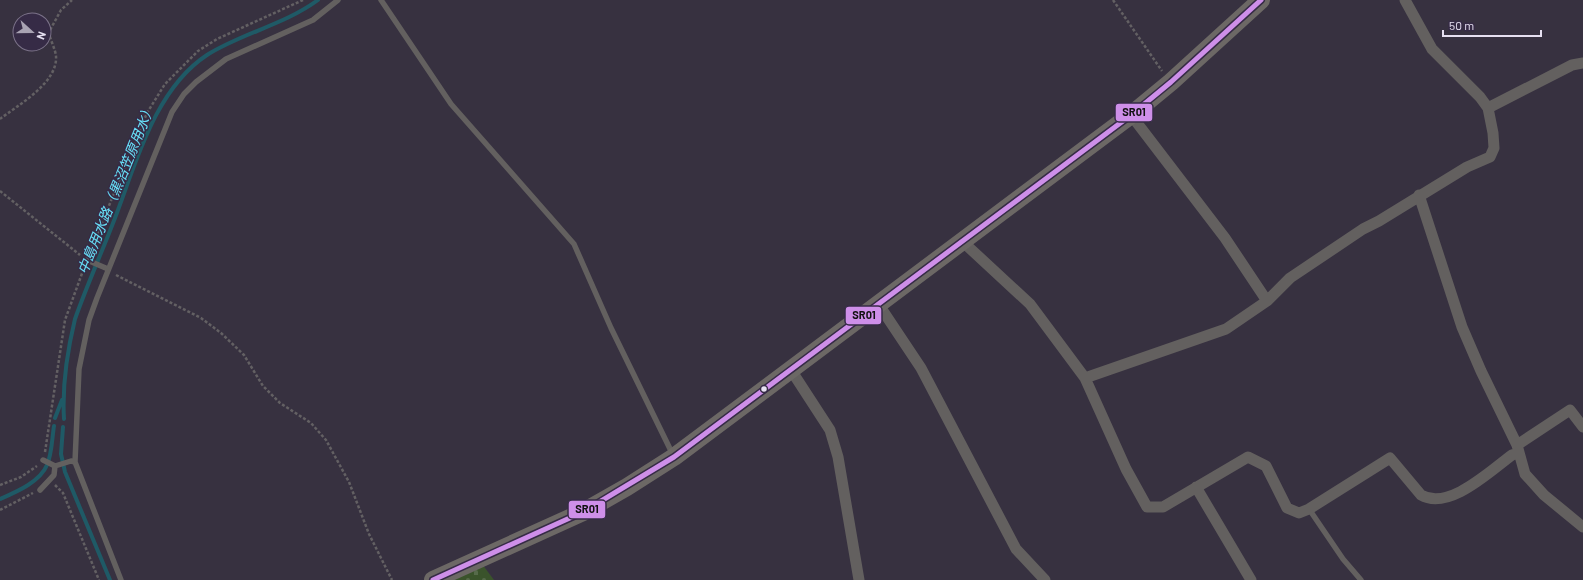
<svg xmlns="http://www.w3.org/2000/svg" width="1583" height="580" font-family="Barlow,'Noto Sans JP',sans-serif">
<style>
.cemetery{fill:url(#cemetery-stones)}
.lines{fill:none;stroke-linecap:round;stroke-linejoin:round}
.stream{stroke:#1f5a66;stroke-width:4}
.path{stroke:#636063;stroke-width:2.5;stroke-dasharray:3 2;stroke-linecap:butt}
.service{stroke:#63605f;stroke-width:5.5}
.minor{stroke:#63605f;stroke-width:11}
.primary{stroke:#6c6865;stroke-width:18}
.bus-1-casing{stroke:#362b46;stroke-width:8}
.bus-1{stroke:#ce8fe9;stroke-width:5}
.bus-dot{fill:#e6e0f1;stroke:#362b46;stroke-width:1.5}
.labels{text-anchor:middle;stroke-width:3;stroke-linejoin:round;paint-order:stroke}
.water-label{font-size:14px;font-style:italic;fill:#67e0f8;stroke:#362b46}
.line-badge{stroke:#362b46;stroke-width:1.5}
.pale-badge-label{font-size:11px;text-anchor:middle;font-weight:bold;fill:#111}
</style>
<defs>
<pattern id="cemetery-stones" width="16" height="16" patternUnits="userSpaceOnUse"><rect width="16" height="16" fill="#3a532b"/><path d="M2 7V4a2 2 0 0 1 4 0v3zM10 15v-3a2 2 0 0 1 4 0v3z" fill="#566b4a"/></pattern>
</defs>
<rect width="100%" height="100%" fill="#373140"/>
<path class="cemetery" d="M482 564 494 580H447Z"/>
<g class="lines">
<path class="stream" d="M55 418 62 400
M64 419C62 385 67 352 75 319 87 285 102 252 115 218 136 163 155 89 207 55 242 33 284 25 318 0
M63 427 61 454 65 472 110 580
M0 499C16 492 40 482 47 465 52 454 52 438 54 426"/>
<path class="path" d="M1113 0 1162 71
M0 119C18 105 58 83 56 56 55 48 50 40 49 32L61 10 72 0
M0 191 80 255
M90 252 147 113 165 84 198 51 217 39 303 0
M116 275 201 318 221 333 244 355 263 386 280 403 311 423 326 440 349 482 369 534 392 580
M45 452 65 320 84 268
M0 485 21 477 37 466
M55 485 63 493 99 580
M0 510 33 493"/>
<path class="service" d="M381 0 451 104 574 244 611 328 673 455
M87 260 108 269
M55 466 71 461 75 462
M40 490 54 475 55 466 43 460
M1309 509 1343 559 1361 580
M121 580 75 462 79 369 89 320 97 298 172 112 184 94 196 82 226 59 313 20 338 0"/>
<path class="minor" d="M1488 108 1572 65 1583 63
M1131 115 1225 238 1267 301
M1419 195 1462 327 1481 371 1517 445 1525 474 1544 495 1583 527
M963 242 1030 304 1085 378 1226 329 1267 301 1290 278 1363 229 1379 221 1467 167 1490 157 1494 148 1493 133 1488 108 1480 97 1432 49 1405 0
M879 305 921 368 1016 549 1045 580
M791 370 830 430 838 457 859 580
M1085 378 1126 469 1147 507H1163L1248 457 1266 466 1287 508 1299 513 1309 509 1390 458 1421 495C1449 511 1490 471 1512 455L1518 453
M1517 445 1570 410 1583 427
M1196 487 1251 580"/>
<path class="primary" d="M433 580 583 512 627 487 674 457 1131 115 1171 82 1261 0"/>
<defs>
<path id="bus-1" d="M433 580 583 512 674 457 1131 115 1171 82 1261 0"/>
</defs>
<use href="#bus-1" class="bus-1-casing"/>
<use href="#bus-1" class="bus-1"/>
</g>
<circle class="bus-dot" cx="764" cy="389" r="3.5"/>
<g class="labels">
<g class="water-label">
<text transform="translate(116 189) rotate(-68)" y="5">中島用水路（黒沼笠原用水）</text>
</g>
</g>
<g class="line-badge">
<rect x="1115" y="103" width="38" height="19" rx="4" fill="#ce8fe9"/>
<rect x="845" y="306" width="37" height="19" rx="4" fill="#ce8fe9"/>
<rect x="568" y="500" width="38" height="19" rx="4" fill="#ce8fe9"/>
</g>
<g class="pale-badge-label">
<text x="1134" y="116">SR01</text>
<text x="864" y="319">SR01</text>
<text x="587" y="513">SR01</text>
</g>
<g transform="translate(32 32) rotate(111)"><circle r="19" fill="#362b46" stroke="#7c738a"/>
<path d="M0-3L7 15L0 10L-7 15Z" fill="#a9a3b3"/>
<text y="-6" font-size="11" font-weight="bold" text-anchor="middle" fill="#e6e0f1">N</text>
</g>
<path d="M1443 30v6h98v-6" fill="none" stroke="#e6e0f1" stroke-width="2"/>
<text x="1449" y="30" font-size="12" fill="#e6e0f1" stroke="#362b46" stroke-width="3" paint-order="stroke">50 m</text>
</svg>
